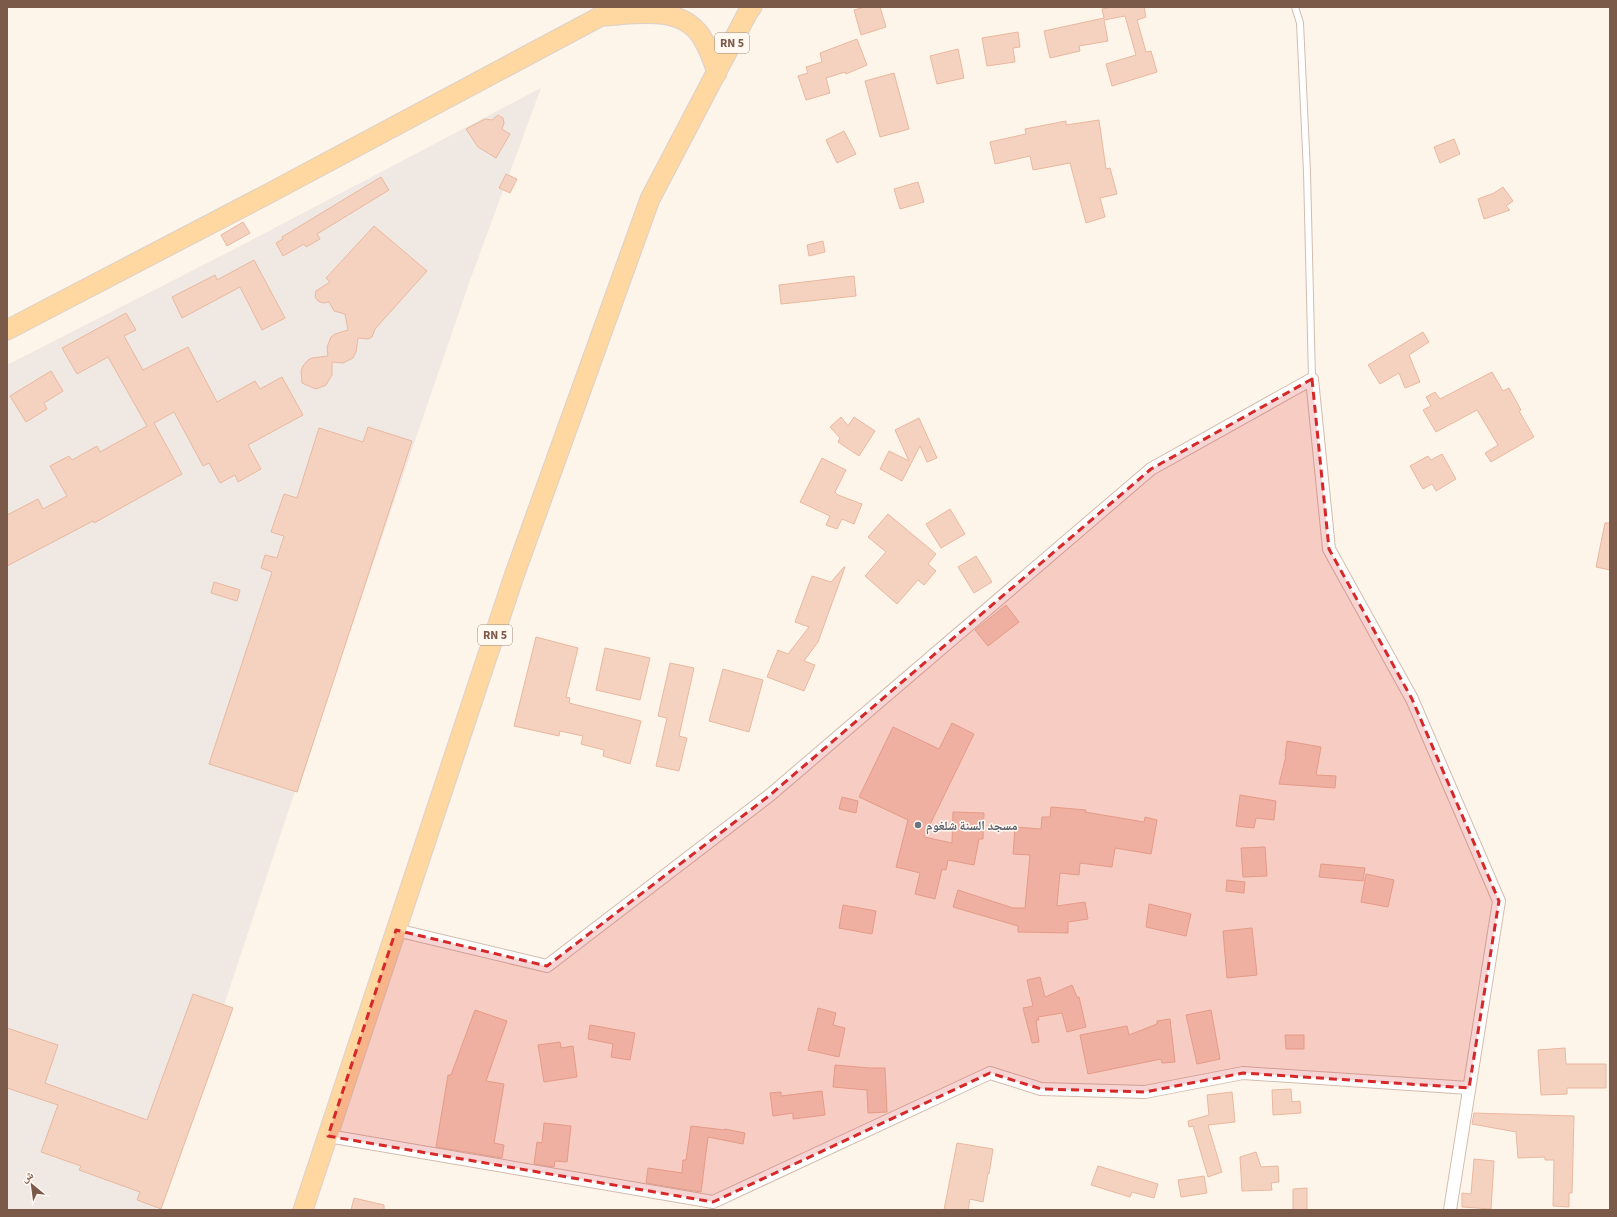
<svg xmlns="http://www.w3.org/2000/svg" width="1617" height="1217" font-family="'Source Sans 3','Noto Naskh Arabic',sans-serif">
<style>
.industrial{fill:#efe8e3}
.building{fill:#f5d2c0;stroke:#e9b89f}
.lines{fill:none;stroke-linecap:round;stroke-linejoin:round}
.service-casing{stroke:#d2bcae;stroke-width:8}
.minor-casing{stroke:#d2bcae;stroke-width:14}
.primary-casing{stroke:#dad1cc;stroke-width:21}
.service{stroke:#fff;stroke-width:6}
.minor{stroke:#fff;stroke-width:12}
.primary{stroke:#ffd7a0;stroke-width:19}
.marked{fill:#d62828;fill-opacity:0.2;stroke:#d62828;stroke-width:3;stroke-dasharray:8 5;stroke-linejoin:round}
.worship-dot{fill:#6b7280;stroke:#fff9f2;stroke-width:1.5}
.labels{text-anchor:middle;stroke-width:3;stroke-linejoin:round;paint-order:stroke}
.shield{fill:#fff9f2;stroke:#a38a7c;stroke-width:1}
.shield-label{font-size:12px;font-weight:bold;fill:#7c5a4a}
.worship-label{font-size:13px;font-weight:bold;fill:#5b616d;stroke:#fff9f2;text-anchor:start}
</style>
<rect width="100%" height="100%" fill="#fef5ea"/>
<path class="industrial" d="M541 88 469 283 287 815 156 1210H7V365L225 254Z"/>
<path class="building" d="M865 7H880L886 27 861 35 854 10Z
M1112 7H1144L1146 17 1137 20 1146 52 1151 51 1157 72 1112 86 1106 64 1136 55 1125 16 1104 20 1108 41 1079 46 1080 51 1050 58 1044 31 1104 18 1102 9Z
M1018 32 1020 47 1013 48 1015 62 987 66 982 38Z
M857 39 867 65 846 74 845 72 826 78 830 93 806 100 798 76 808 73 806 67 822 62 820 53Z
M958 49 964 78 937 84 930 56Z
M894 73 909 129 880 137 865 81Z
M498 115 503 118 504 123 502 129 510 134 496 158 478 147 466 129 485 119 492 120Z
M1099 120 1106 169 1110 168 1117 194 1100 198 1105 217 1086 223 1070 163 1033 170 1030 156 995 164 990 142 1026 134 1025 129 1066 121V125Z
M844 131 856 154 837 163 826 140Z
M1454 139 1460 154 1440 163 1434 147Z
M506 174 517 179 510 193 499 188Z
M381 177 389 190 317 234 320 239 306 247 304 244 283 256 276 243 283 239 282 237Z
M918 182 924 202 900 209 894 189Z
M1503 187 1513 201 1506 206 1510 210 1484 219 1478 199 1494 193Z
M243 222 250 233 227 246 221 235Z
M374 226 427 271 375 329 372 337 368 339 358 338 356 352 353 358 343 363 332 362V375L326 385 316 389 311 387 302 383 301 371 303 366 308 360 312 358 328 356 327 347 331 337 335 334 348 330 345 314 334 311 329 302 323 303 318 301 315 297 316 291 330 282 326 278Z
M823 241 825 252 809 256 807 245Z
M254 260 285 318 262 330 240 287 182 318 172 297 215 275 217 280Z
M854 276 856 296 781 304 779 285Z
M126 313 136 330 124 336 143 370 188 347 217 402 255 381 260 389 282 377 303 415 248 445 261 469 238 482 235 475 220 483 209 463 203 466 174 412 154 423 182 474 94 523 93 521 7 566V515L38 499 43 509 67 496 50 466 69 456 72 460 97 446 100 452 147 426 108 357 77 374 62 348Z
M1423 332 1429 342 1409 355 1420 382 1405 388 1399 373 1380 384 1368 365Z
M51 371 63 391 44 403 47 409 26 422 10 396Z
M1492 372 1503 391 1509 388 1521 410 1519 411 1534 437 1491 462 1485 453 1498 445 1477 410 1436 432 1423 410 1431 406 1426 397 1435 392 1440 399Z
M841 417 848 426 854 417 875 431 859 456 838 442 840 438 830 427Z
M919 418 937 458 927 462 920 446 902 481 880 469 889 451 909 461 895 430Z
M368 427 412 441 297 792 209 764 272 572 261 568 265 555 277 558 284 536 271 532 284 494 297 498 319 428 363 442Z
M1442 454 1456 479 1436 491 1432 484 1423 489 1410 466 1428 456 1431 460Z
M822 458 846 470 835 492 838 495 862 504 854 524 842 519 837 529 826 525 830 516 800 502Z
M950 509 965 534 941 548 926 524Z
M888 514 936 554 928 564 936 571 924 585 918 580 897 604 865 576 886 552 868 537Z
M1605 523H1610V570L1596 567Z
M976 556 992 582 974 593 958 567Z
M844 567H845L818 642 804 661 815 665 804 691 767 677 778 650 788 654 809 627 795 622 812 576 831 582Z
M214 582 240 590 237 601 211 593Z
M1006 605 1019 622 988 646 975 630Z
M536 637 578 648 566 697 570 698 569 703 641 721 630 764 603 756 604 750 581 744 583 736 560 731 559 736 514 726Z
M605 648 650 658 640 700 596 690Z
M670 663 694 668 679 736 687 738 679 771 656 766 667 718 658 716Z
M723 669 763 680 749 732 709 721Z
M952 723 974 734 924 837 952 843 953 812 984 813 983 839H979L974 865 948 860 946 870 942 869 935 899 915 894 920 873 896 867 908 820 859 797 893 727 939 749Z
M1287 741 1321 747 1316 775 1336 776 1335 788 1279 784 1286 756H1285Z
M1240 795 1276 801 1274 820 1256 818 1254 828 1236 826Z
M842 797 858 801 856 813 839 809Z
M1051 807 1086 810 1085 812 1144 822 1145 817 1157 820 1151 854 1115 848 1112 867 1080 863 1079 875 1060 873 1057 906 1085 902 1088 919 1068 922V933L1018 932V926L953 907 958 890 1013 908H1025L1030 855 1013 854 1015 827 1041 829 1042 817H1050Z
M1265 847 1267 876 1243 877 1241 848Z
M1321 864 1365 868 1363 881 1319 877Z
M1366 874 1394 880 1388 907 1361 902Z
M1227 880 1245 882 1244 893 1226 891Z
M1149 904 1191 914 1186 936 1146 927Z
M843 905 876 911 872 934 839 928Z
M1252 928 1257 975 1227 978 1223 931Z
M1040 977 1045 997 1072 985 1077 997H1079L1086 1027 1067 1032 1062 1013 1038 1017 1039 1020H1036L1039 1042 1032 1043 1023 1008 1033 1006 1027 980Z
M193 994 233 1008 161 1209 137 1200 140 1192 79 1170 81 1166 41 1152 58 1105 7 1088V1028L58 1045 45 1083 147 1120Z
M818 1008 836 1013 833 1025 845 1028 839 1057 808 1050Z
M475 1010 507 1021 486 1081 504 1084 494 1143 504 1145 502 1158 436 1147 448 1075H451Z
M1211 1010 1220 1059 1197 1064 1186 1015Z
M1170 1019 1175 1062 1162 1063 1161 1059 1088 1074 1080 1035 1127 1026 1129 1035 1157 1024V1021Z
M590 1025 635 1033 630 1060 611 1057 613 1044 588 1039Z
M1285 1035H1304V1049H1286Z
M560 1042 561 1048 573 1046 577 1077 544 1082 538 1045Z
M1565 1048 1566 1064H1606V1088H1567V1094L1541 1095 1538 1050Z
M835 1065 870 1068H885L887 1112 868 1113 867 1090 833 1087Z
M1291 1089 1292 1102 1300 1101 1301 1113 1273 1115 1272 1090Z
M822 1091 825 1115 793 1119V1113L773 1116 770 1093 781 1092V1096Z
M1232 1092 1235 1122 1208 1125 1222 1172 1208 1177 1193 1126 1189 1127 1188 1121 1209 1115 1207 1095Z
M1474 1113 1574 1116 1572 1193H1569V1207L1553 1206 1554 1160H1545V1157L1518 1158 1516 1132 1472 1124Z
M544 1123 571 1126 567 1162 555 1161 554 1167 534 1164 537 1142 542 1143Z
M691 1126 725 1130V1129L745 1133 743 1144 708 1137 701 1192 646 1183 648 1168 682 1173 683 1160H686Z
M957 1143 993 1149 989 1174 988 1173 983 1202 970 1199 968 1210H944Z
M1256 1152 1261 1167 1278 1166 1279 1182 1271 1183 1272 1190 1242 1191 1240 1157Z
M1474 1159 1494 1161 1491 1209 1462 1207V1193L1471 1194Z
M1098 1166 1158 1184 1154 1198 1132 1192 1130 1197 1091 1185Z
M1204 1176 1207 1193 1181 1197 1178 1180Z
M1307 1188V1210H1293V1189Z
M354 1198 384 1205V1210H351Z"/>
<g class="lines">
<defs>
<path id="service" d="M1295 7 1300 23 1307 172 1312 379"/>
<path id="minor" d="M396 930 547 966 770 795 1151 469 1312 379 1329 549 1412 699 1499 901 1450 1210
M328 1136 713 1202 990 1073 1041 1089 1145 1092 1243 1073 1469 1088"/>
<path id="primary" d="M604 16C636 14 680 5 701 36 708 47 713 60 717 73
M7 330 264 196 618 7
M303 1210 514 576 650 199 747 14 752 7"/>
</defs>
<use href="#service" class="service-casing"/>
<use href="#minor" class="minor-casing"/>
<use href="#primary" class="primary-casing"/>
<use href="#service" class="service"/>
<use href="#minor" class="minor"/>
<use href="#primary" class="primary"/>
</g>
<path class="marked" d="M1312 379 1329 549 1412 699 1499 901 1469 1088 1243 1073 1145 1092 1041 1089 990 1073 713 1202 328 1136 396 930 547 966 770 795 1151 469Z"/>
<circle class="worship-dot" cx="918" cy="825" r="4"/>
<g class="labels">
<g class="shield">
<rect x="715" y="33" width="34" height="20" rx="3"/>
<rect x="478" y="625" width="34" height="20" rx="3"/>
</g>
<g class="shield-label">
<text x="732" y="47">RN 5</text>
<text x="495" y="639">RN 5</text>
</g>
<g class="worship-label">
<text x="926" y="830">مسجد السنة شلغوم</text>
</g>
</g>
<rect width="1617" height="1217" fill="none" stroke="#7c5a4a" stroke-width="16"/>
<g transform="translate(32 1185) rotate(331)" stroke="#fff9f2" stroke-width="3" paint-order="stroke">
<path d="M0-3L7 15L0 10L-7 15Z" fill="#7c5a4a"/>
<text y="-6" font-size="11" font-weight="bold" text-anchor="middle" fill="#7c5a4a">ش</text>
</g>
</svg>
